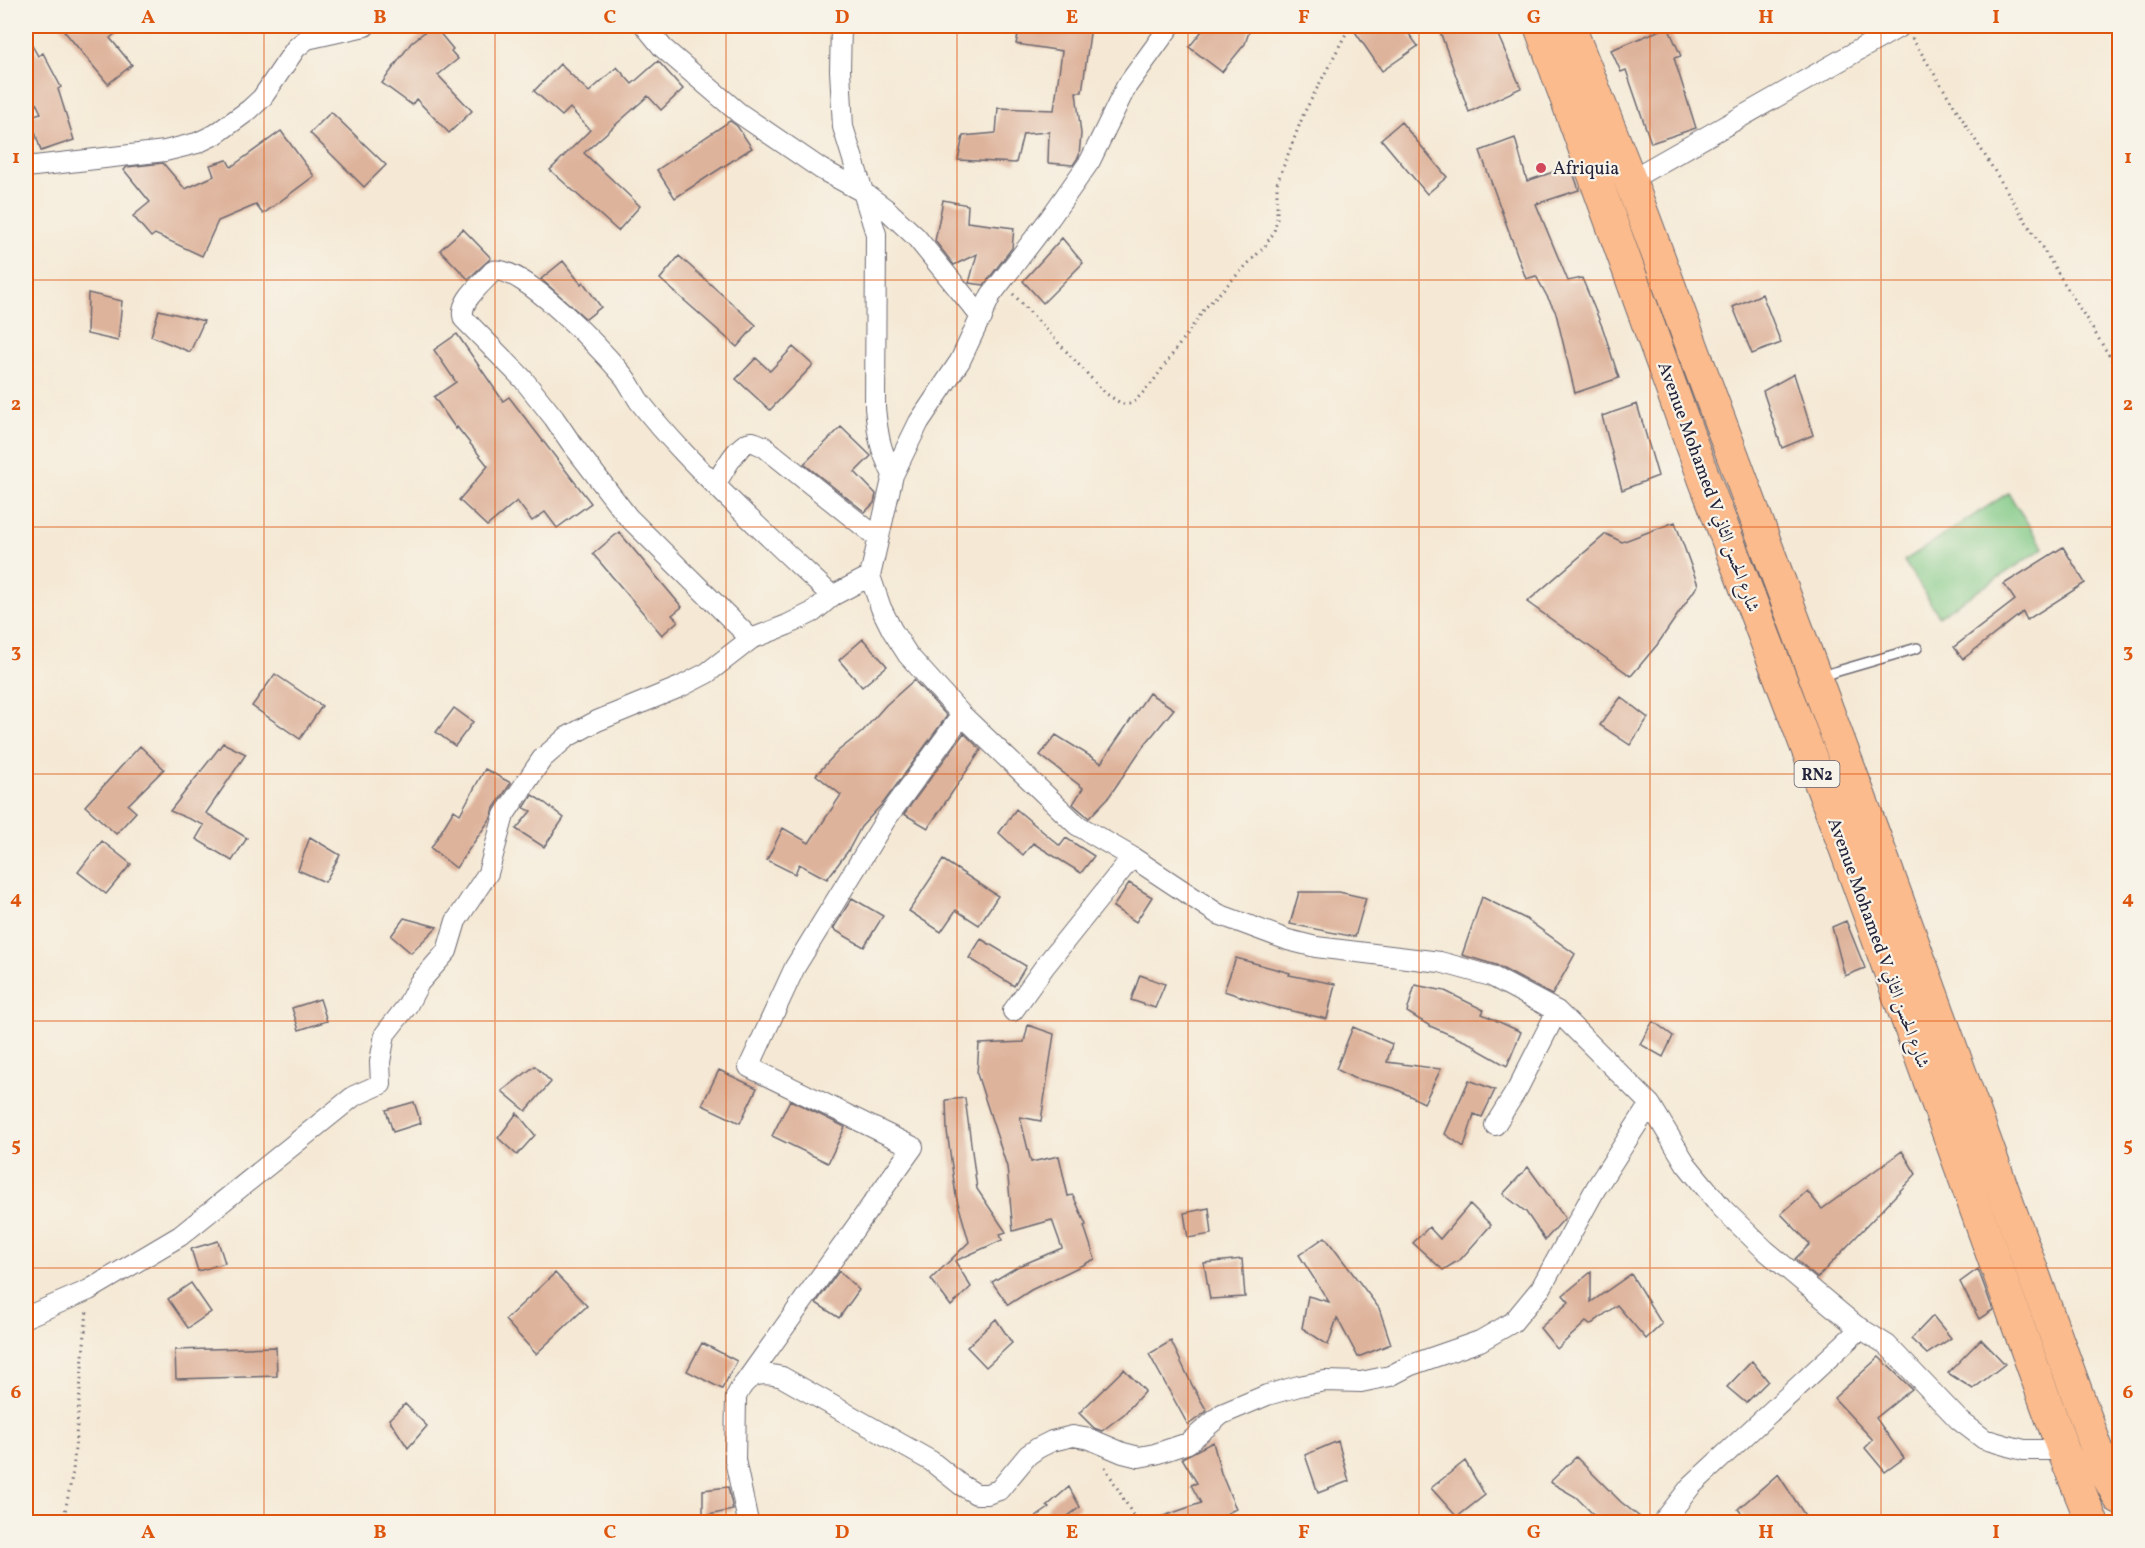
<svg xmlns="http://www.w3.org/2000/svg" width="2145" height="1548" font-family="Vollkorn,Amiri,serif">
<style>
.green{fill:#80c986;stroke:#517660;stroke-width:1.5}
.building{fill:#deb39b}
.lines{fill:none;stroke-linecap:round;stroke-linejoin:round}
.service-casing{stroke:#6c6871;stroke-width:12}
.minor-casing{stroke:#6c6871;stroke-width:22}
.trunk-casing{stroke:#6c6871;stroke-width:34}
.path{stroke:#6c6871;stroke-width:3;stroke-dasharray:1.5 4.5;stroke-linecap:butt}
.service{stroke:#fff;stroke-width:9}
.minor{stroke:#fff;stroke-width:20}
.trunk{stroke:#fbbb8c;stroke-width:32}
.grid{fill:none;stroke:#de560e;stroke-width:1.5;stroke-opacity:0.55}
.poi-dot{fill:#d1495b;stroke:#f7f3e8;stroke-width:2}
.labels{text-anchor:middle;stroke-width:4.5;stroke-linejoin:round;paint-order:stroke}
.shield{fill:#f7f3e8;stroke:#62616f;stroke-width:1.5}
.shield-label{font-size:16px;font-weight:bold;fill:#22223b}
.poi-label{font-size:18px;fill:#22223b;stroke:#f7f3e8;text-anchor:start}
.street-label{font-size:18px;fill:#22223b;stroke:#f7f3e8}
.neatline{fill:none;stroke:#de560e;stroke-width:2}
.grid-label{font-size:20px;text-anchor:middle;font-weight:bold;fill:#de560e}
</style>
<rect width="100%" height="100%" fill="#f7f3e8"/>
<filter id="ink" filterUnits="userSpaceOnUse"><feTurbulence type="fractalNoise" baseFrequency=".0167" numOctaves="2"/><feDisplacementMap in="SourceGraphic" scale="12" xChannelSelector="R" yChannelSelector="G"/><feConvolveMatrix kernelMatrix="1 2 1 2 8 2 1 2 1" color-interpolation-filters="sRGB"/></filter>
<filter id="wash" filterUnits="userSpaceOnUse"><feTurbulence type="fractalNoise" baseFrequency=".008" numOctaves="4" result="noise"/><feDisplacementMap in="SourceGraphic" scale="24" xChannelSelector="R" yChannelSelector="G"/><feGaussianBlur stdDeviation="1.35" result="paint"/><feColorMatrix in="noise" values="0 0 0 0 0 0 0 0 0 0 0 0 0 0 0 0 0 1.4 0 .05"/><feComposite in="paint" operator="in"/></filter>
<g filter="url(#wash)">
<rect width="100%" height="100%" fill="#f5e9d5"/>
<path class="green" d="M2008 493 2044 548 1939 616 1904 561Z"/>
<g id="blocks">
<path class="building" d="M60 26H125L110 38 132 65 108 84Z
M432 26H434L453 49 451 51 458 59 438 75 472 111 449 133 416 99 412 105 382 83 411 43Z
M1020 26H1091L1082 92H1076L1081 134 1079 156 1073 165 1048 163 1049 132 1023 134 1016 163 958 160 963 136 996 133 998 108 1054 110 1062 51 1016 44Z
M1206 26H1251L1245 44 1222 72 1189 47Z
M1351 26H1403L1418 46 1382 71Z
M1438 26H1494L1521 88 1469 112Z
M1668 27 1681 56 1674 58 1696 128 1651 143 1626 70 1621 72 1611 50Z
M26 35 38 56 43 53 61 87 58 89 74 140 41 151 30 116 41 113 26 82Z
M658 61 683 89 661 110 648 96 584 153 640 206 618 231 550 170 590 130 570 108 562 116 534 91 560 64 589 92 617 67 632 84Z
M331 112 386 165 364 187 310 133Z
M730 121 737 126 752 148 675 198 657 170Z
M1401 122 1447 177 1427 194 1381 139Z
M281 131 314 176 263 214 256 205 218 221 202 256 155 234 151 237 133 216 150 202 124 170 127 167 163 163 185 189 214 176 210 165 227 160 231 167Z
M1515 138 1527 181 1571 166 1579 190 1536 204 1568 281 1582 278 1603 329 1619 378 1575 393 1556 313 1536 276 1526 279 1480 151Z
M943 200 968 205 967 222 1014 228 1012 248 984 285 969 283 977 254 954 265 935 241Z
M463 229 491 258 468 279 440 250Z
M1062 238 1083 263 1043 303 1023 281Z
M679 256 756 325 737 347 660 279Z
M563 261 581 284 583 282 601 307 586 319 541 279Z
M88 293 122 301 118 341 87 334Z
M1762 294 1781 343 1752 354 1733 307Z
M159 310 204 321 190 352 151 336Z
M457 334 503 401 509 397 591 503 557 528 545 512 532 521 517 501 487 526 459 500 488 466 457 427 456 429 434 397 456 382 434 350Z
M793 347 813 365 770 410 736 379 756 358 770 371Z
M1794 374 1813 435 1782 448 1763 391Z
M1637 404 1658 476 1622 490 1602 416Z
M841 427 871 456 855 472 876 494 874 503 865 512 804 464Z
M1675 522 1698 585 1657 645 1631 676 1527 602 1606 534 1622 542Z
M619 532 682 607 672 615 678 621 662 635 593 554Z
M2063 547 2085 583 2027 620 2023 612 1963 659 1954 647 2015 600 2004 584Z
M863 639 887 666 862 687 839 660Z
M275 674 322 706 300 739 252 706Z
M914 680 947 716 884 802 861 827 848 851 827 879 799 864 795 874 767 860 783 828 809 843 841 795 816 775 838 751 862 732 886 705Z
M1149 693 1174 709 1142 748 1108 798 1089 818 1073 804 1083 788 1040 755 1056 735 1101 763Z
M1621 697 1648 718 1630 745 1600 725Z
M454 708 473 722 455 746 436 732Z
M964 733 981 750 928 828 904 814Z
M223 743 246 754 206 813 247 838 232 861 196 839 204 825 170 811Z
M140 746 164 769 128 805 136 812 116 834 85 806Z
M485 769 511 783 494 808 491 818 456 868 431 848 454 810 460 814Z
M532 795 545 803 564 818 544 847 516 829 531 811 524 808Z
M1016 809 1060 846 1066 838 1094 856 1081 873 1033 843 1023 855 999 833Z
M310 837 340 855 325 882 298 870Z
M102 841 131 864 106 894 78 872Z
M943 860 998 896 979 925 956 910 941 932 909 911Z
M1129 883 1152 897 1136 922 1113 907Z
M1299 892H1339L1366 898 1355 937 1290 924Z
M1482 897 1526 919 1575 954 1552 995 1496 965 1462 955Z
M852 898 883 916 864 947 833 929Z
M404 918 437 927 411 953 391 936Z
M1846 921 1865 968 1845 976 1832 927Z
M981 939 1026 966 1014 986 969 958Z
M1236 958 1290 973 1289 975 1335 984 1327 1019 1279 1008V1009L1224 991Z
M1140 975 1165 984 1155 1008 1131 1000Z
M1415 985 1445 991 1484 1010 1482 1014 1521 1032 1507 1066 1475 1048 1476 1046 1430 1026 1407 1012Z
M320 999 327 1021 299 1030 292 1008Z
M1653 1021 1673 1036 1663 1057 1640 1044Z
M1028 1025 1054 1034 1041 1121 1020 1117 1031 1162 1059 1156 1068 1196 1073 1195 1086 1225 1084 1226 1095 1259 1031 1290 1008 1305 992 1282 1017 1267 1062 1248 1052 1220 1013 1231 1007 1167 977 1074 979 1044 1024 1042Z
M1353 1027 1392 1044 1387 1062 1441 1069 1424 1103 1394 1088 1353 1078 1336 1069Z
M535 1066 551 1082 526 1111 502 1091Z
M719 1070 757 1088 740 1123 702 1105Z
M1469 1080 1495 1090 1482 1117 1474 1114 1464 1147 1445 1134Z
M965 1098 977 1189 1006 1232 1000 1234 1002 1240 955 1261 971 1287 951 1306 931 1279 969 1242 956 1196 947 1131 946 1100Z
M790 1100 845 1127 828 1163 772 1136Z
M414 1102 421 1123 393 1132 386 1110Z
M517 1113 535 1135 517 1155 498 1138Z
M1902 1151 1916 1174 1817 1278 1795 1259 1810 1244 1781 1214 1807 1191 1822 1209Z
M1528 1167 1565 1218 1545 1240 1526 1212 1503 1194Z
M1470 1204 1491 1225 1461 1259 1443 1270 1413 1243 1429 1227 1440 1239Z
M1209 1208 1212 1234 1188 1238 1184 1213Z
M1325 1237 1379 1308 1391 1344 1358 1357 1337 1318 1328 1345 1302 1328 1308 1296 1329 1302 1299 1255Z
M218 1241 225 1263 198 1271 191 1249Z
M1242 1259 1245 1297 1210 1299 1204 1263Z
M1978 1269 1993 1310 1979 1319 1960 1282Z
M839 1271 859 1290 839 1318 816 1303Z
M1591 1272V1302L1631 1274 1662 1324 1646 1339 1617 1305 1590 1325 1586 1322 1557 1349 1540 1328 1569 1302 1563 1295Z
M555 1273 587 1306 536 1354 505 1320Z
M191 1283 211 1312 188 1328 168 1299Z
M1933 1316 1951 1338 1927 1354 1911 1339Z
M996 1319 1012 1343 986 1367 967 1347Z
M1981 1339 2005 1364 1973 1389 1948 1373Z
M1171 1341 1193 1387 1207 1411 1188 1425 1149 1354Z
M702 1343 737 1361 722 1389 687 1371Z
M276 1347 277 1376 176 1379 175 1350Z
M1879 1357 1912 1389 1876 1418 1904 1458 1885 1472 1865 1448 1873 1440 1834 1398Z
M1752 1361 1768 1381 1746 1403 1727 1387Z
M1124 1369 1145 1391 1124 1414 1102 1431 1094 1428 1079 1413Z
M405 1404 427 1426 408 1448 389 1419Z
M1338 1441 1349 1481 1318 1493 1305 1455Z
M1213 1442 1221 1473 1236 1509 1210 1522H1152V1520L1201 1503 1191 1485 1197 1483 1182 1458Z
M1576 1457 1621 1502 1646 1522H1601L1576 1497 1550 1482Z
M1465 1461 1485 1495 1457 1517 1431 1488Z
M1778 1474 1806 1517 1798 1522H1749L1738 1509Z
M728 1487 733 1510 703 1516V1490Z
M1069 1487 1080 1507 1060 1522H1029L1049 1508 1047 1506Z"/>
</g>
</g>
<g filter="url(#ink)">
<use href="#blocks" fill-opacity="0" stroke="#6c6871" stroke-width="1.5"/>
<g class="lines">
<defs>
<path id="service" d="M1821 676 1917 648"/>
<path id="minor" d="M645 26 663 48 739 113 821 169 863 192 886 209 916 237 982 318
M841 26 840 70 843 127 876 234 875 408C878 437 880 449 893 475
M1170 26 1126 87 1090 161 1050 218 991 295 960 361 919 422 893 475 870 576 881 608 892 630 908 655 962 715 1077 825 1132 857 1218 914 1288 940 1316 947 1440 962 1491 976 1557 1011 1650 1104 1686 1164 1722 1208 1765 1250 1855 1325 1887 1345 1959 1420 1984 1439 2008 1446 2024 1450H2063
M26 167 165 151 197 143 216 134 249 110 262 98 296 48 307 39 365 26
M1630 180 1901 26
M715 485C722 474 739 440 753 442 754 442 762 446 763 446L878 538
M751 639 628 517 571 443 554 418 523 379 464 319C457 302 483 283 493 271 521 263 603 352 622 374 629 382 633 392 639 401 653 419 669 437 684 453 731 503 782 549 832 596
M1013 1011 1045 966 1132 857
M1495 1125 1518 1088 1557 1011
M26 1317 89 1290 180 1236 354 1096 381 1084 380 1062 385 1034 407 1006 419 983 447 951 456 921 488 873 504 815 542 759 567 737 597 721 680 687 707 673 751 639 787 625 813 612 832 596 870 576
M746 1381 913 1147 749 1067 795 967 886 819 962 715
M748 1522 735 1460 736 1397C746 1374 759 1371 782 1377L931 1461 961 1485 976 1494H987L999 1490 1028 1455 1038 1448 1052 1441 1073 1436 1090 1439 1123 1453 1139 1457 1155 1454 1188 1443 1222 1414 1267 1395 1299 1386 1325 1381 1361 1382 1390 1376 1411 1365 1480 1341 1513 1322 1541 1288 1596 1188 1650 1104
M1663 1522 1691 1486 1861 1328"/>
<path id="trunk" d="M1540 26 1705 481 1844 845 2063 1450 2092 1522
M1569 26 1630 180 1874 835 2105 1471 2120 1499"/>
</defs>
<use href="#service" class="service-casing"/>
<use href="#minor" class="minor-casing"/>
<use href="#trunk" class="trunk-casing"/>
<path class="path" d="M1912 38 2120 373
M1013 294 1105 393 1122 404H1129L1135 401 1152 383 1206 307 1265 246 1274 232 1277 218V183L1304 113 1350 26
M1105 1467 1137 1522
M63 1522 73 1471 87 1310"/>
<use href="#service" class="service"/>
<use href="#minor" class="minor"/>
<use href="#trunk" class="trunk"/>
</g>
</g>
<path class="grid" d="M264 26V1522M495 26V1522M726 26V1522M957 26V1522M1188 26V1522M1419 26V1522M1650 26V1522M1881 26V1522M26 280H2120M26 527H2120M26 774H2120M26 1021H2120M26 1268H2120"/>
<circle class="poi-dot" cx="1541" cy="168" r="6"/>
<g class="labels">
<rect class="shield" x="1794.5" y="761" width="45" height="26" rx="4.5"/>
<g class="shield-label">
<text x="1817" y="780">RN2</text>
</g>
<g class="poi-label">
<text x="1553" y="174">Afriquia</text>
</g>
<g class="street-label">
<text transform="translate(1709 487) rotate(70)" y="6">Avenue Mohamed V شارع الحسن الثاني</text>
<text transform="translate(1879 943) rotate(70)" y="6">Avenue Mohamed V شارع الحسن الثاني</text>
</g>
</g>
<rect width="2145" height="1548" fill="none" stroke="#f7f3e8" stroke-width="66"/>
<rect x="33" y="33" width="2079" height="1482" class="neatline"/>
<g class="grid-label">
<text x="148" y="23">A</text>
<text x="380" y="23">B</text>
<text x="610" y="23">C</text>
<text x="842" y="23">D</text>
<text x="1072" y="23">E</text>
<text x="1304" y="23">F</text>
<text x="1534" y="23">G</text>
<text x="1766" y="23">H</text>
<text x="1996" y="23">I</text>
<text x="16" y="163">1</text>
<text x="2128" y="163">1</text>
<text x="16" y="410">2</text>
<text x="2128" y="410">2</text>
<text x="16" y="657">3</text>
<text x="2128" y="657">3</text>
<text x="16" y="904">4</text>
<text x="2128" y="904">4</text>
<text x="16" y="1151">5</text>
<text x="2128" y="1151">5</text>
<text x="16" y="1398">6</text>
<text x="2128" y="1398">6</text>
<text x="148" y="1538">A</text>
<text x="380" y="1538">B</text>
<text x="610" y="1538">C</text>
<text x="842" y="1538">D</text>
<text x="1072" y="1538">E</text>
<text x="1304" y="1538">F</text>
<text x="1534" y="1538">G</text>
<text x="1766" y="1538">H</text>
<text x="1996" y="1538">I</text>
</g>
</svg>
